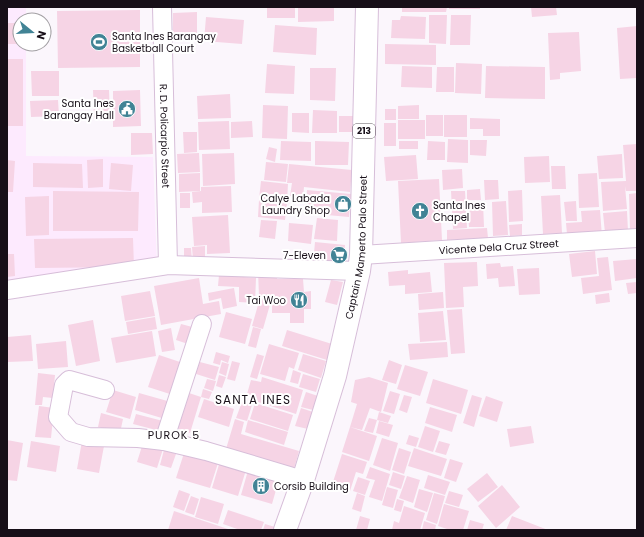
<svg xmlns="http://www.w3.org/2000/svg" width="644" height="537" font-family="Poppins,sans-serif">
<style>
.built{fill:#fdeafe}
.building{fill:#f6d4e5}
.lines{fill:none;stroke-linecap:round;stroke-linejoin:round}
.minor-casing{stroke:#d7bed9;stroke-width:20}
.primary-casing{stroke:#d7bed9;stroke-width:24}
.minor{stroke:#fff;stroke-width:18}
.primary{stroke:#fff;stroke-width:22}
.labels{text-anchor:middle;stroke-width:4;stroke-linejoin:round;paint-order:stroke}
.shield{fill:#fff;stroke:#5d575d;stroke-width:1}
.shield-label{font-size:9px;font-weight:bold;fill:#170f18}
.poi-label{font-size:10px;fill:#170f18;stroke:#fff;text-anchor:end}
.street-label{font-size:10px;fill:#170f18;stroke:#fff}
.neighbourhood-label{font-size:11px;letter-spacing:1px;fill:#170f18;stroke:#fff}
.quarter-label{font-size:12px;letter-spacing:1px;fill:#170f18;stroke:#fff}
</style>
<rect width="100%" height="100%" fill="#fbf6fc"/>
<path class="built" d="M7 7H26V20H20V44H26V156L153 157 157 267 7 280Z"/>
<path class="building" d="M267 7H295V18H267Z
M298 7H334V21L298 22Z
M402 7H447L446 12H402Z
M449 7H480V9H449Z
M531 7H556L557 15 532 17Z
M140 10V67L58 68 57 11Z
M197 12V33H173V13Z
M429 15H447L446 44 429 43Z
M451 15H471L470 45H450Z
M401 16 426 17 425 39 391 38 392 20H400Z
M206 17 244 20 242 44 204 41Z
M7 23H20V44H7Z
M275 25 317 28 316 55 273 52Z
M637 26V78L620 79 617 28Z
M579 32 581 71 560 73V79L550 80 548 33Z
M385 44 436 45V65L385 64Z
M7 59H23V126H7Z
M456 63 482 64 481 94 455 93Z
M267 64 295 66 294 94 265 93Z
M402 66 432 67V88L401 87Z
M486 66 545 67V99L485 98Z
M437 67H454V92H436Z
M310 68H336L335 101 310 100Z
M31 71H59V96H32Z
M93 90H109L110 118H94Z
M140 90 141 126 113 127V91Z
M230 94 231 118 198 119 197 96Z
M58 100 59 116 31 117 30 101Z
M263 105 288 106 287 139 262 138Z
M419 105V119H398V106Z
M385 109H396V120H385Z
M313 110 337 111V133H312Z
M292 113H309V133L292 132Z
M426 115H443V136H426Z
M444 115H467V137H444Z
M339 116H353V132H339Z
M470 118 500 119V136H483V129H470Z
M398 120H425V139H398Z
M229 121 230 149 199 150 198 122Z
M252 121 253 137 231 138V122Z
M384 123H396V146H384Z
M183 132H197V152L184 153Z
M131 133H152L153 154 131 155Z
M448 139 468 140V163L447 162Z
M470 140H487L486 156 470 155Z
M281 141 311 142V161L280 160Z
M315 141 349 142 348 165H315Z
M399 141H418V149H399Z
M428 141 445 142V160H427Z
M637 144V191H626L625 186 627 209 603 211 601 182 626 181 623 145Z
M269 147 277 149 275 162 266 159Z
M199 153 200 172 178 173 177 154Z
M234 153 235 184 203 186 202 154Z
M622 154 623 178 599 179 597 156Z
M416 155 418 179 386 181 384 157Z
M549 156 550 182 525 183 524 157Z
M103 159V187L88 188 87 160Z
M7 160 15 161 13 192H7Z
M266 162 288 164 286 182 264 180Z
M33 163 82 164 83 188 33 187Z
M111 163 133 165 131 191 109 189Z
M289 164 352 170 350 192 304 187 303 197 290 196 292 183H287Z
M551 166H565L566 189H552Z
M462 169 463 188 443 190 442 170Z
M200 173V191L179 192V174Z
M597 173 599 207 579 208 578 174Z
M439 179 442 240 401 243 398 181Z
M484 180H498L499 199 485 200Z
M261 181 288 184 287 202 259 199Z
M231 186 232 212 202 213V202L193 203 192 192 201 191V187Z
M480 189 481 200H467V190Z
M307 190 351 194 349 217 305 213Z
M522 190 523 221 509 222 508 191Z
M53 191 139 192 138 231H53Z
M451 191H465L467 228 453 229Z
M180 193H190V208H180Z
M637 193V229L630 230 629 194Z
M560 195 562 233 543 234 541 196Z
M49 196V235L26 236 25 197Z
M259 200 287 203 285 220 258 217Z
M506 201 508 235 493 236 492 202Z
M576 201 577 221H566L564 202Z
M483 202 484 227H469L467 203Z
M600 210 602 237 567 234 566 223 582 222 581 211Z
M627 211 628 231 605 233 603 213Z
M228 215 230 253 207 254V245L194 246 192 217Z
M317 218 338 220 337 241 314 239Z
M261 220 277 221 275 239 259 237Z
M289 223 313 225 311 244 288 241Z
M522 224V235L510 236 509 225Z
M487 228 488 238 447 240V230Z
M133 238 134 267 35 268 34 239Z
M315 242 345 245 343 267 313 264Z
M205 246V260H193L192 247Z
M184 248H191L192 261H184Z
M595 251 597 274 572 277 569 254Z
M7 254H14L15 276 7 277Z
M608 257 612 290 583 294 581 278 599 276 597 258Z
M637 259V278L615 281 613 261Z
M477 262 478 286 463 287 464 307 446 308 444 263Z
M500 263 501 267 513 266 515 286 499 287 498 278 487 279 486 264Z
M539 268 540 294 519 295 517 269Z
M408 270V274L430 272 432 292 405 294V285L389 286 388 272Z
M258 271H277V279H303L304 292 311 291V309H304V323H290V313H272V296H259Z
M219 275 256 278 255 303 239 302V287L218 286Z
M199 278 203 304 219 301 221 314 161 325 154 286Z
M331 280 343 282 337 305 325 302Z
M637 282V293L628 294 626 283Z
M234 288 237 306 223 309 221 298 209 301 208 293Z
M150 291 155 316 125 321 121 296Z
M443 292 444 308 419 310 418 294Z
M609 293 610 302 596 304 595 295Z
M260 298 271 301 263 329 252 326Z
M462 309 465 353 451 354 447 310Z
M443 311 446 340 420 342 418 313Z
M226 312 252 319 245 344 219 337Z
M155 317 157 329 128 334 126 322Z
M93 320 100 361 76 366 68 325Z
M181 324 196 328 191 345 176 340Z
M253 327 261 329 256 348 248 346Z
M171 328 175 350 162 352 158 331Z
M287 330 332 344 327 360 282 346Z
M152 331 156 356 116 363 111 338Z
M31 335 33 361 7 362V337Z
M66 341 68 367 38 369 36 344Z
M447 342 448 357 410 360 408 344Z
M269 344 299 353 294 369 289 367 285 381 260 374Z
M216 352 230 356 228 363 221 360 220 365 213 363Z
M257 354 264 356 257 379 250 377Z
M303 354 326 361 321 378 298 370Z
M159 355 183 363 173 395 148 387Z
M389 360 402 365 396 384 382 380Z
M196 361 219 367 215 380 193 373Z
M232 361 240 363 235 381 227 379Z
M222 362 229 364 226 376 219 373Z
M405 365 428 372 420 396 397 389Z
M293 370 301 373 298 384 290 382Z
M38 373 55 375 53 398 43 397 42 405H35Z
M303 374 320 379 316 392 299 387Z
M219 375 226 377 222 388 216 386Z
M262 377 303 390 296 414 255 401 256 397 247 394 251 380 261 382Z
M369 377 388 383 381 412 370 408 362 430 350 427 357 404 351 402 355 380Z
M207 379 216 381 213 391 204 388Z
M433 379 468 390 461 414 426 403Z
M203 389 212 392 209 399 201 397Z
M113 390 136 397 130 419 106 412Z
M390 391 400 394 394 414 383 411Z
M186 392 201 397 190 433 174 427Z
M306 392 318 396 313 410 301 407Z
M139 393 171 402 165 419 135 410Z
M404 395 412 397 407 413 399 410Z
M472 395 482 398 474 427 463 423Z
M486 396 503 402 497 422 479 416Z
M204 399 234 409 229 427 198 417Z
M242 402 252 405 247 421 236 418Z
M255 403 293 415 288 431 250 419Z
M39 406 54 408 51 438 35 437Z
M430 407 457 415 452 432 425 423Z
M301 408 313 412 308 429 295 426Z
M379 412 391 416 388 423 377 420Z
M101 413 123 419 120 433 98 427Z
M136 414 163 421 160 431 133 424Z
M369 418 377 420 373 433 364 431Z
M235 419 244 422 241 434 299 451 294 469 226 449Z
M248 420 288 432 284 445 245 432Z
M379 421 393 425 389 437 376 433Z
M425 426 440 431 433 452 418 447Z
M531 426 534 443 510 447 507 429Z
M350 427 377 436 369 461 342 452Z
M409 435 419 438 416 447 406 444Z
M382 438 398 443 390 471 373 465Z
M7 440 23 443 17 481 7 480Z
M31 441 60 446 56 472 27 467Z
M82 441 104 446 99 473 77 469Z
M439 441 450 444 446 455 435 452Z
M143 443 163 449 157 468 137 462Z
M399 448 411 452 404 474 392 470Z
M414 448 447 459 441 476 408 466Z
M164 450 176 454 171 468 160 465Z
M185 450 219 460 210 488 176 478Z
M342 454 367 462 363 474 356 472 350 491 332 485Z
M450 459 463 463 456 482 444 478Z
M220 461 246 470 238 496 212 488Z
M249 467 280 476 272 504 241 495Z
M370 467 390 474 382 501 369 497 375 480 366 478Z
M393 472 405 476 401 489 389 485Z
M487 473 498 487 478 502 467 489Z
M428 475 450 482 445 495 424 488Z
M407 476 420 480 413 503 399 498Z
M358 477 370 481 365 495 353 491Z
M502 485 520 507 496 528 478 506Z
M387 487 398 490 393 508 382 505Z
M419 489 433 493 427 512 414 507Z
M179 490 190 494 184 511 173 507Z
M449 491 463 495 459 507 445 503Z
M357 493 365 496 361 512 352 509Z
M434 493 445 496 437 524 426 520Z
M191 496 199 499 194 515 185 512Z
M201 497 224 504 218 524 195 517Z
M397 499 404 501 401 512 394 510Z
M444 504 469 511 463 530H450L438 526Z
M404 506 425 513 420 530H392L394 521 399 523Z
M228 510 264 522 261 530H240L223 524Z
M174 511 231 530H168Z
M360 516 370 519 367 530H356Z
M512 516 548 530H506Z
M470 520 484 524 482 530H467Z
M424 521 436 525 435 530H422Z
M265 524 275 527 274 530H263Z"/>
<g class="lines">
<defs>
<g id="minor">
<path id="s1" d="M162 7 168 265"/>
<path id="s2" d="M361 255 637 238"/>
<path d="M7 290 168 265 359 271"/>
<path d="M105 390 69 380 64 385 58 417 71 432 88 437 138 438 164 441 206 451 303 480"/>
<path d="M164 441 202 324"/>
</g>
<g id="primary">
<path id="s3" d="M285 530 303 480 335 376 359 271 361 255 367 7"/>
</g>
</defs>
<use href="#minor" class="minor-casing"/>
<use href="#primary" class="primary-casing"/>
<use href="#minor" class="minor"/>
<use href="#primary" class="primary"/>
</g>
<defs>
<symbol id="stadium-disc" viewBox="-11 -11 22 22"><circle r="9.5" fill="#418395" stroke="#fff"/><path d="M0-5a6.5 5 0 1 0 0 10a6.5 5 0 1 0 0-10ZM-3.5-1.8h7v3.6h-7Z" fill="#fff"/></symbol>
<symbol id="civic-disc" viewBox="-11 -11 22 22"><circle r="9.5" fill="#418395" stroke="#fff"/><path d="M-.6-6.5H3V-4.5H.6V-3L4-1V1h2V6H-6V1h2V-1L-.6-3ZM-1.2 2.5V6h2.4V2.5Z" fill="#fff"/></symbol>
<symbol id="shop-disc" viewBox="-11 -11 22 22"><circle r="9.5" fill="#418395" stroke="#fff"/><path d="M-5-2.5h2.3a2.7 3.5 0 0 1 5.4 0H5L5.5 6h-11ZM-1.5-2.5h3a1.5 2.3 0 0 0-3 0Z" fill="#fff"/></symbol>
<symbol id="church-disc" viewBox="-11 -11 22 22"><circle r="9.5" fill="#418395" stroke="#fff"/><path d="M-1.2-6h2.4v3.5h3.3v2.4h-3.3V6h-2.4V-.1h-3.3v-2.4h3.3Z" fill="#fff"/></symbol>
<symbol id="supermarket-disc" viewBox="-11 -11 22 22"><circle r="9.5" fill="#418395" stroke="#fff"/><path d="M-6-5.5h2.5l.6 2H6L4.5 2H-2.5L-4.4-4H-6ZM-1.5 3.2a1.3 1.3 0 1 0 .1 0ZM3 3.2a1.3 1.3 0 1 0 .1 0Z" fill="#fff"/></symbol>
<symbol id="restaurant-disc" viewBox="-11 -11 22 22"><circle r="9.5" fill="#418395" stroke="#fff"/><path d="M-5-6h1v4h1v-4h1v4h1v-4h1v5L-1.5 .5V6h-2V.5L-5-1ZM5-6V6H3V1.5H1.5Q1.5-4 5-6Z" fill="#fff"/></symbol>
<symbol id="building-disc" viewBox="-11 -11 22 22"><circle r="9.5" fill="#418395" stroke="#fff"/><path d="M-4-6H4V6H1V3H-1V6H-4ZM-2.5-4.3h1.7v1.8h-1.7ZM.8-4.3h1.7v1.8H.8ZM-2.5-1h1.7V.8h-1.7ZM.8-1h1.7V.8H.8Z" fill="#fff"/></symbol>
</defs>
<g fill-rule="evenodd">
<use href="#stadium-disc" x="89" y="32" width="20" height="20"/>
<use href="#civic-disc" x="117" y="99" width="20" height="20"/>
<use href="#shop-disc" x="333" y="194" width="20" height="20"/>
<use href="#church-disc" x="410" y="201" width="20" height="20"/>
<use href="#supermarket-disc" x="329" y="245" width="20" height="20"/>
<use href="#restaurant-disc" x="289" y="290" width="20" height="20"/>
<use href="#building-disc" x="251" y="476" width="20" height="20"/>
</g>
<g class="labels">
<rect class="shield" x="353" y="124" width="22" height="14" rx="3"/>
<g class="shield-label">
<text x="364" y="134">213</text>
</g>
<g class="poi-label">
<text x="112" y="40" text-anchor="start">Santa Ines Barangay<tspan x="112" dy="12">Basketball Court</tspan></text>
<text x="114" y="107">Santa Ines<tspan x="114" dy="12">Barangay Hall</tspan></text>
<text x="330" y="202">Calye Labada<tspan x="330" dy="12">Laundry Shop</tspan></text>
<text x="433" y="209" text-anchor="start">Santa Ines<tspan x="433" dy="12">Chapel</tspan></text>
<text x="326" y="259">7-Eleven</text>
<text x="286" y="304">Tai Woo</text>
<text x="274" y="490" text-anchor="start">Corsib Building</text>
</g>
<g class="street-label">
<text dy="4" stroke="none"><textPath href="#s1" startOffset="129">R. D. Policarpio Street</textPath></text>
<text dy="4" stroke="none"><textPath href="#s2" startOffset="138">Vicente Dela Cruz Street</textPath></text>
<text dy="4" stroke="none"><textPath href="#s3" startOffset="293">Captain Mamerto Palo Street</textPath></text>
</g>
<g class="neighbourhood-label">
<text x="174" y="439">PUROK 5</text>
</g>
<g class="quarter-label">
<text x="253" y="404">SANTA INES</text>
</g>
</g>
<rect width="644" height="537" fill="none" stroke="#170f18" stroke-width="16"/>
<g transform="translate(32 32) rotate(108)"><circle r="19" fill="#ffffff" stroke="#a29fa3"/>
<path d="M0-3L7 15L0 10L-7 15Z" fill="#418395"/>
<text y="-6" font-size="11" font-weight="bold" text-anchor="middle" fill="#170f18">N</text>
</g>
</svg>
